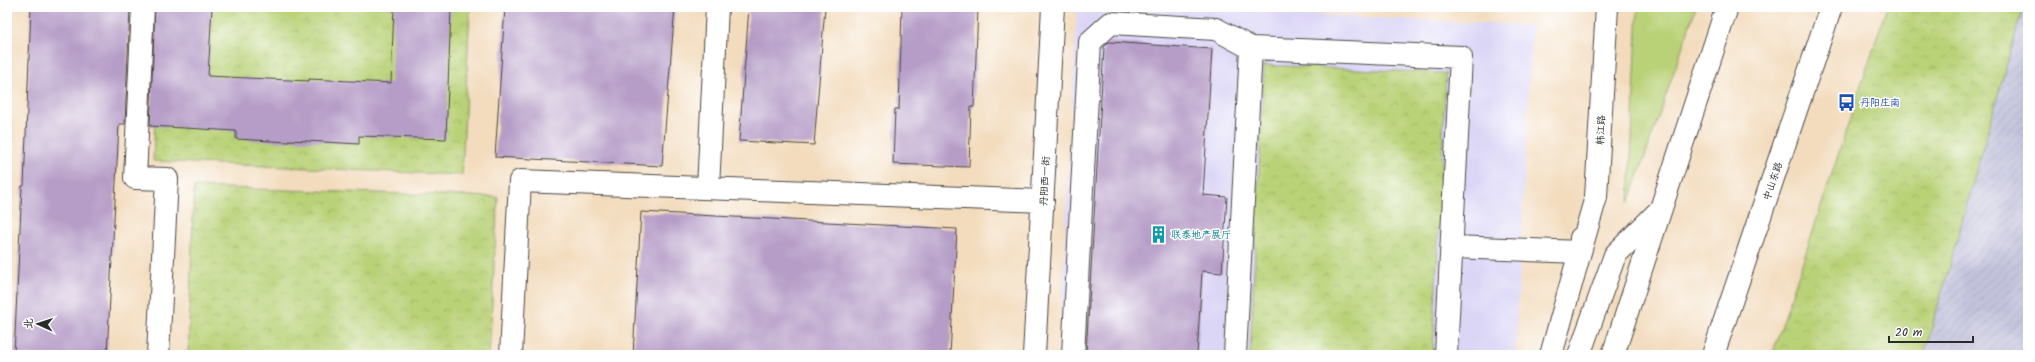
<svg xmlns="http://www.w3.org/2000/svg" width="2035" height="362" font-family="Kalam,'LXGW WenKai TC',sans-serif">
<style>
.built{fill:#dcd6f6}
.industrial{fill:url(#industrial-furrows)}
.grass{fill:#b9d277;stroke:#727e51}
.park{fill:url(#park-crowns);stroke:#727e51}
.building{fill:#b69dc7}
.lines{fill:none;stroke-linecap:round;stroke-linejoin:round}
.minor-casing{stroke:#494641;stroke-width:24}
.major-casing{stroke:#494641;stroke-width:24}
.minor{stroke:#fff;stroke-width:22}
.major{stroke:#fff;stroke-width:22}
.labels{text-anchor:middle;stroke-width:3;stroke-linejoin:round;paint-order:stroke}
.transit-label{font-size:10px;fill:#164399;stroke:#fff;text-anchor:start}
.street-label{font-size:10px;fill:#2b2b2b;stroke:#fff}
.culture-label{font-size:10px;fill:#0d838f;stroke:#fff;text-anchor:start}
</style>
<defs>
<pattern id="industrial-furrows" width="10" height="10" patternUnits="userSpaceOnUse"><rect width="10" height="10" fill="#c2c2dc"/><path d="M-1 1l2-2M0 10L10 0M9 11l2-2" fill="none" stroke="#a7a7bd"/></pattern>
<pattern id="park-crowns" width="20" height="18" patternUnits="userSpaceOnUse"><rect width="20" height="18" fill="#b9d277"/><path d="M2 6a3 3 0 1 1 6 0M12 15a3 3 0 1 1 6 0" fill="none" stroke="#9fb467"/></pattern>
</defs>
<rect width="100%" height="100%" fill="#fff"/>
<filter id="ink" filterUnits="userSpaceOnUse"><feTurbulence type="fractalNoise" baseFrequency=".025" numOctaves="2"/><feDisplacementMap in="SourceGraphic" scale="8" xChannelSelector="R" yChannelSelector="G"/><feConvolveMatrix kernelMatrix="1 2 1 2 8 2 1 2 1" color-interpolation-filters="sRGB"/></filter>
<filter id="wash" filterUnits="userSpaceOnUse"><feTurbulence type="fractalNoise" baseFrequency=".012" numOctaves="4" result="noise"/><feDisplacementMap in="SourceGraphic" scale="16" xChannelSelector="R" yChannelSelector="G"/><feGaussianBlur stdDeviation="0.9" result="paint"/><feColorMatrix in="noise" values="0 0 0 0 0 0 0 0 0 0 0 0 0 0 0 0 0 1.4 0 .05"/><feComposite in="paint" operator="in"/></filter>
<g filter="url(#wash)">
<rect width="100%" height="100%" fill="#f3dcbd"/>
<path class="built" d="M1077 7H1165L1532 26 1515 355H1059Z"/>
<path class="industrial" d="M2023 7H2028V355H1924Z"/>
<path class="grass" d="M1638 7H1696L1629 203Z"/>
<path class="park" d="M160 7H470L462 175 153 161Z
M1887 7H2023L1924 355H1772Z
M1264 65 1446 73 1433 355H1250Z
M194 187 498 197 489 355H188Z"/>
<g id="blocks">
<path class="building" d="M31 7H130L125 124H119L107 355H14L22 186H24Z
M155 7H212L208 76 309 81V79L391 83 394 7H451L446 139 359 136V144L289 140V142L236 139V131L150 126Z
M505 7H675L662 166 495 157Z
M749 7H825L814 145 739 141Z
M902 7H978L974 107H971L969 167 893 164 895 109H899Z
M1109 42 1212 49 1203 195 1227 197 1222 273 1202 271 1197 355H1086L1104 47Z
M641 212 957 229 950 355H633Z"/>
</g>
</g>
<g filter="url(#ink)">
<use href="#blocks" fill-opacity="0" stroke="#494641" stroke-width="1"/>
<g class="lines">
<defs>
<path id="minor" d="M143 7 135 178 167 179 158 355
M708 188 717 7
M1452 247 1580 252 1596 197 1607 7
M511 355 520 181 1043 201
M1034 355 1053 7
M1073 355 1090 42 1111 23 1216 29 1251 48 1461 57 1446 355
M1235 355 1251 48
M1551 355 1580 252 1581 238"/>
<path id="major" d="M1579 355 1615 255 1657 213
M1613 355 1727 7
M1713 355 1831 7"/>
</defs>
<use href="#minor" class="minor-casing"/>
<use href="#major" class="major-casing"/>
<use href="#minor" class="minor"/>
<use href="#major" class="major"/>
</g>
</g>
<defs>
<symbol id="bus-bare" viewBox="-9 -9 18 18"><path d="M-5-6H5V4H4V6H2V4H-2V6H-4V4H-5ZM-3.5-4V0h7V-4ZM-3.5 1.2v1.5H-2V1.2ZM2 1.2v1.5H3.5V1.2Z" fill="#1a4fb4" stroke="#fff" stroke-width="2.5" paint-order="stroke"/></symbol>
<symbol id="building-bare" viewBox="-9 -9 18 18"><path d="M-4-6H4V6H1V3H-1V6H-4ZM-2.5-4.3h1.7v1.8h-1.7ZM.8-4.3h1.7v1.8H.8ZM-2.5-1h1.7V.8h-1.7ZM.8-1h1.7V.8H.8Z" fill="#0f9aa8" stroke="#fff" stroke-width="2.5" paint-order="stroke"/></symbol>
</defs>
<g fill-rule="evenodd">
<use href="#bus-bare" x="1834" y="90" width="25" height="25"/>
<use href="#building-bare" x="1146" y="222" width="25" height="25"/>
</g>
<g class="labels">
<g class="transit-label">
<text x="1860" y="106">丹阳庄南</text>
</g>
<g class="street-label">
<text transform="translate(1600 130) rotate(-87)" y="4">韩江路</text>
<text transform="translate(1044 181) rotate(-87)" y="4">丹阳西一街</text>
<text transform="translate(1772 181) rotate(-71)" y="4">中山东路</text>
</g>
<g class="culture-label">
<text x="1171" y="238">联泰地产展厅</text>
</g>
</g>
<rect width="2035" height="362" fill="none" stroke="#fff" stroke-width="24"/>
<g transform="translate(38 324) rotate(273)" stroke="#ffffff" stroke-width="3" paint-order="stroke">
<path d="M0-3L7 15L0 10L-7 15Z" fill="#2b2b2b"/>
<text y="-6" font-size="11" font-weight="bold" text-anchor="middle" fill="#2b2b2b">北</text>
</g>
<path d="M1889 336v6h84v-6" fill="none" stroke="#2b2b2b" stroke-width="2"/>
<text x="1895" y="336" font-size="12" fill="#2b2b2b" stroke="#ffffff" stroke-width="3" paint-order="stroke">20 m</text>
</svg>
